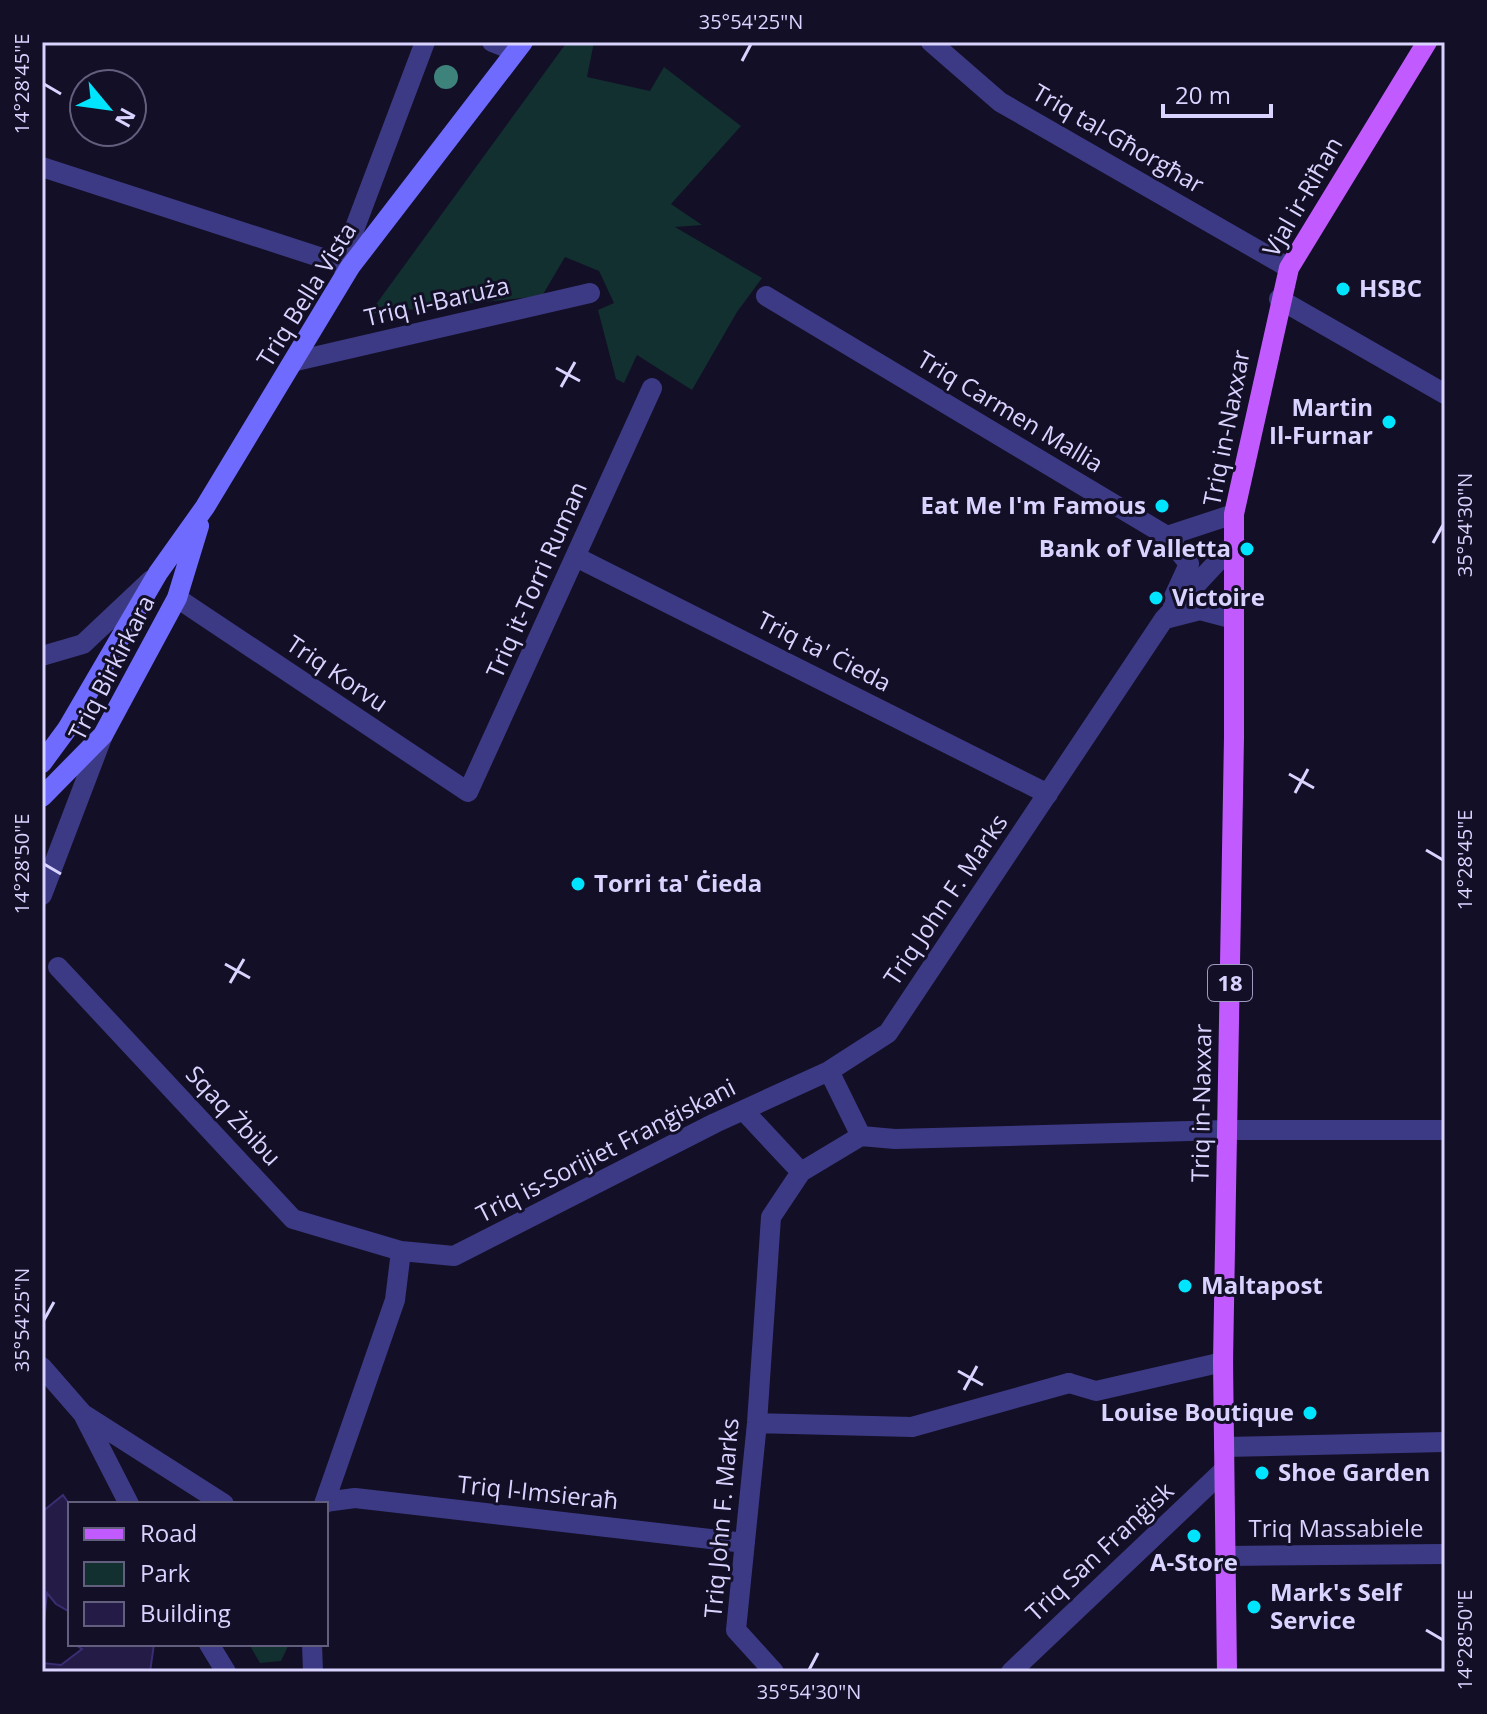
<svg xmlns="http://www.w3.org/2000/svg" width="1487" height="1714" font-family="'Open Sans',sans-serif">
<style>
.green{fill:#12302f}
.building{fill:#241b47;stroke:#3b2d73;stroke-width:2}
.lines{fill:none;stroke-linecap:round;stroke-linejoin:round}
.pedestrian{stroke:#3d3a85;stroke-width:20}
.minor{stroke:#3d3a85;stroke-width:20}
.tertiary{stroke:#3d3a85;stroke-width:20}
.secondary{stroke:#6f6bff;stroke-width:20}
.primary{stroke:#c25bff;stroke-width:20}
.tree{fill:#3d827b}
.ticks{fill:none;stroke:#d9d4ff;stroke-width:3}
.poi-dot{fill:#00e5ff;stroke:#130f26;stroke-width:3}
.labels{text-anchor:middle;stroke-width:6;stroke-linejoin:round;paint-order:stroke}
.shield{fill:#130f26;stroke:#9e99be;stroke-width:2}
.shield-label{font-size:22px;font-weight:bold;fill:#d9d4ff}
.street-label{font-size:24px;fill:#d9d4ff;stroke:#130f26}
.poi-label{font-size:24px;font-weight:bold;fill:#d9d4ff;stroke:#130f26;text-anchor:start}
.neatline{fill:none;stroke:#d9d4ff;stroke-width:3}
.ticks-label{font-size:20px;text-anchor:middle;fill:#d9d4ff}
</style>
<rect width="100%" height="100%" fill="#130f26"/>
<path class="green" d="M567 42H594L587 77 650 91 664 67 741 126 671 204 702 225 675 227 762 278 737 312 692 390 637 355 624 383 616 379 598 310 614 303 599 271 565 257 542 296 369 314Z
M249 1644H289L281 1661 260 1663Z"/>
<path class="building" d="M63 1495 70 1505V1612L56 1604 47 1593 42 1642V1512Z
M74 1644H154L150 1672H42L43 1663 61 1665 82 1649Z"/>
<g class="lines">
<path class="pedestrian" d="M1069 1383 1096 1391 1223 1362"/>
<path class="minor" d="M492 42 515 51
M931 42 1000 102 1289 268
M42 167 350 267
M766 296 1167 536 1189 564 1172 601
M1279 299 1445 394
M296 361 590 293
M1167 536 1234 514
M576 557 1048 794
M177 598 468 792 652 388
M1165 619 1200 610 1234 619
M42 656 83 644 151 580
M58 967 293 1219 401 1251 454 1256 715 1123 829 1071
M744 1111 801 1172
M861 1136 895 1139 1227 1130H1445
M757 1423 912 1427 1069 1383
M1224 1447 1445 1442
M325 1502 355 1498 745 1543
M324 1504 395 1300 401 1251
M1226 1556 1445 1554
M774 1672 736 1630 757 1423 771 1217 801 1172 861 1136 829 1071 888 1033 1164 619 1235 543
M1011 1672 1224 1470"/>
<path class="tertiary" d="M350 267 354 230 425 42
M42 895 103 735
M42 1367 83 1414 129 1504
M83 1414 224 1504
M209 1644 226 1672
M312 1644 313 1672"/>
<path class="secondary" d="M42 763 67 729 158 573 205 507 350 267 523 42
M42 797 103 735 177 598 199 526"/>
<path class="primary" d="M1227 1672 1223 1362 1234 737V514L1289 268 1427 42"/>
</g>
<circle class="tree" cx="446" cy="77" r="12"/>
<path class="ticks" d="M742 61 751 44M44 84 61 94M556 368 580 381M561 387 575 362M1433 543 1443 525M1289 774 1314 788M1295 793 1308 769M1426 850 1443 860M44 864 61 874M225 964 250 978M230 983 244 959M44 1320 54 1302M958 1371 983 1385M964 1390 977 1366M1426 1630 1443 1640M809 1670 818 1653"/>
<g class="poi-dot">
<circle cx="1343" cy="289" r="8"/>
<circle cx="1389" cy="422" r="8"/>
<circle cx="1162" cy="506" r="8"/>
<circle cx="1247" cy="549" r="8"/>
<circle cx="1156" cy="598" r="8"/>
<circle cx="578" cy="884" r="8"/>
<circle cx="1185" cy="1286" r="8"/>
<circle cx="1310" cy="1413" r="8"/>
<circle cx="1262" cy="1473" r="8"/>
<circle cx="1194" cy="1536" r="8"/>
<circle cx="1254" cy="1607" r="8"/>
</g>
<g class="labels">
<rect class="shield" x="1208" y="965" width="44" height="36" rx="6"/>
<g class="shield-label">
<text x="1230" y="991">18</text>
</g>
<g class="street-label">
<text transform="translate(1118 139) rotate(30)" y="8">Triq tal-Għorgħar</text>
<text transform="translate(1303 197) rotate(-60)" y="8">Vjal ir-Riħan</text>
<text transform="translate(307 295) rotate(-58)" y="8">Triq Bella Vista</text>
<text transform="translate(437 302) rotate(-13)" y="8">Triq il-Baruża</text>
<text transform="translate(1010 412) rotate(31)" y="8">Triq Carmen Mallia</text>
<text transform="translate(1227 428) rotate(-79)" y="8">Triq in-Naxxar</text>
<text transform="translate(537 580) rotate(-66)" y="8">Triq it-Torri Ruman</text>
<text transform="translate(824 652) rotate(27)" y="8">Triq ta' Ċieda</text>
<text transform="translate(112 668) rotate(-63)" y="8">Triq Birkirkara</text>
<text transform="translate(337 674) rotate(34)" y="8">Triq Korvu</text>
<text transform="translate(946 900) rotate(-56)" y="8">Triq John F. Marks</text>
<text transform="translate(1202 1103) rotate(-89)" y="8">Triq in-Naxxar</text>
<text transform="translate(233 1116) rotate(47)" y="8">Sqaq Żbibu</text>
<text transform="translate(606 1151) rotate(-27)" y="8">Triq is-Sorijiet Franġiskani</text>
<text transform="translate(538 1493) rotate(6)" y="8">Triq l-Imsieraħ</text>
<text transform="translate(722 1518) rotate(-85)" y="8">Triq John F. Marks</text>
<text x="1336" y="1537">Triq Massabiele</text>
<text transform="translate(1100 1552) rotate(-43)" y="8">Triq San Franġisk</text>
</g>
<g class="poi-label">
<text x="1359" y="297">HSBC</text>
<text x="1373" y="416" text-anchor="end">Martin<tspan x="1373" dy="28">Il-Furnar</tspan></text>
<text x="1146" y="514" text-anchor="end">Eat Me I'm Famous</text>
<text x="1231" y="557" text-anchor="end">Bank of Valletta</text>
<text x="1172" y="606">Victoire</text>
<text x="594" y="892">Torri ta' Ċieda</text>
<text x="1201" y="1294">Maltapost</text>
<text x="1294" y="1421" text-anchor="end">Louise Boutique</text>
<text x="1278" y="1481">Shoe Garden</text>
<text x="1194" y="1571" text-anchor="middle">A-Store</text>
<text x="1270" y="1601">Mark's Self<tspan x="1270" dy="28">Service</tspan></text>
</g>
</g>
<rect width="1487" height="1714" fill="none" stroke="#130f26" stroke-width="88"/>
<rect x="68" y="1502" width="260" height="144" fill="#130f26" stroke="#625e7d" stroke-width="2"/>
<rect x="84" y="1528" width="40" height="12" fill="#c25bff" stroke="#625e7d" stroke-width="2"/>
<text x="140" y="1542" font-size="24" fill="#d9d4ff">Road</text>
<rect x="84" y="1562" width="40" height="24" fill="#12302f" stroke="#625e7d" stroke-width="2"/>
<text x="140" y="1582" font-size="24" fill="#d9d4ff">Park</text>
<rect x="84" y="1602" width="40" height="24" fill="#241b47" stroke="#625e7d" stroke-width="2"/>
<text x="140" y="1622" font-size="24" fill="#d9d4ff">Building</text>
<g transform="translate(108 108) rotate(119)"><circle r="38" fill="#130f26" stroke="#625e7d" stroke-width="2"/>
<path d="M0-6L14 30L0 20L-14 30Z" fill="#00e5ff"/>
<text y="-12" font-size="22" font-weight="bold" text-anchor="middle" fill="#d9d4ff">N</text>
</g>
<path d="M1163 104v12h108v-12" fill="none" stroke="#d9d4ff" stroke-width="4"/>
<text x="1175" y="104" font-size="24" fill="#d9d4ff" stroke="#130f26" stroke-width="6" paint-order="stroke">20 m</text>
<rect x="44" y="44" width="1399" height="1626" class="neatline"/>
<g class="ticks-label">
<text x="751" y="29">35°54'25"N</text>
<text transform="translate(22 84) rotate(-90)" y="7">14°28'45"E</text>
<text transform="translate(1465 525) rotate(-90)" y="7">35°54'30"N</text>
<text transform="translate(1465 860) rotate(-90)" y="7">14°28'45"E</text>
<text transform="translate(22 864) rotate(-90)" y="7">14°28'50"E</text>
<text transform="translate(22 1320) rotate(-90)" y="7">35°54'25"N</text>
<text transform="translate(1465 1640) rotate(-90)" y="7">14°28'50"E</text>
<text x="809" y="1699">35°54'30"N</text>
</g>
</svg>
